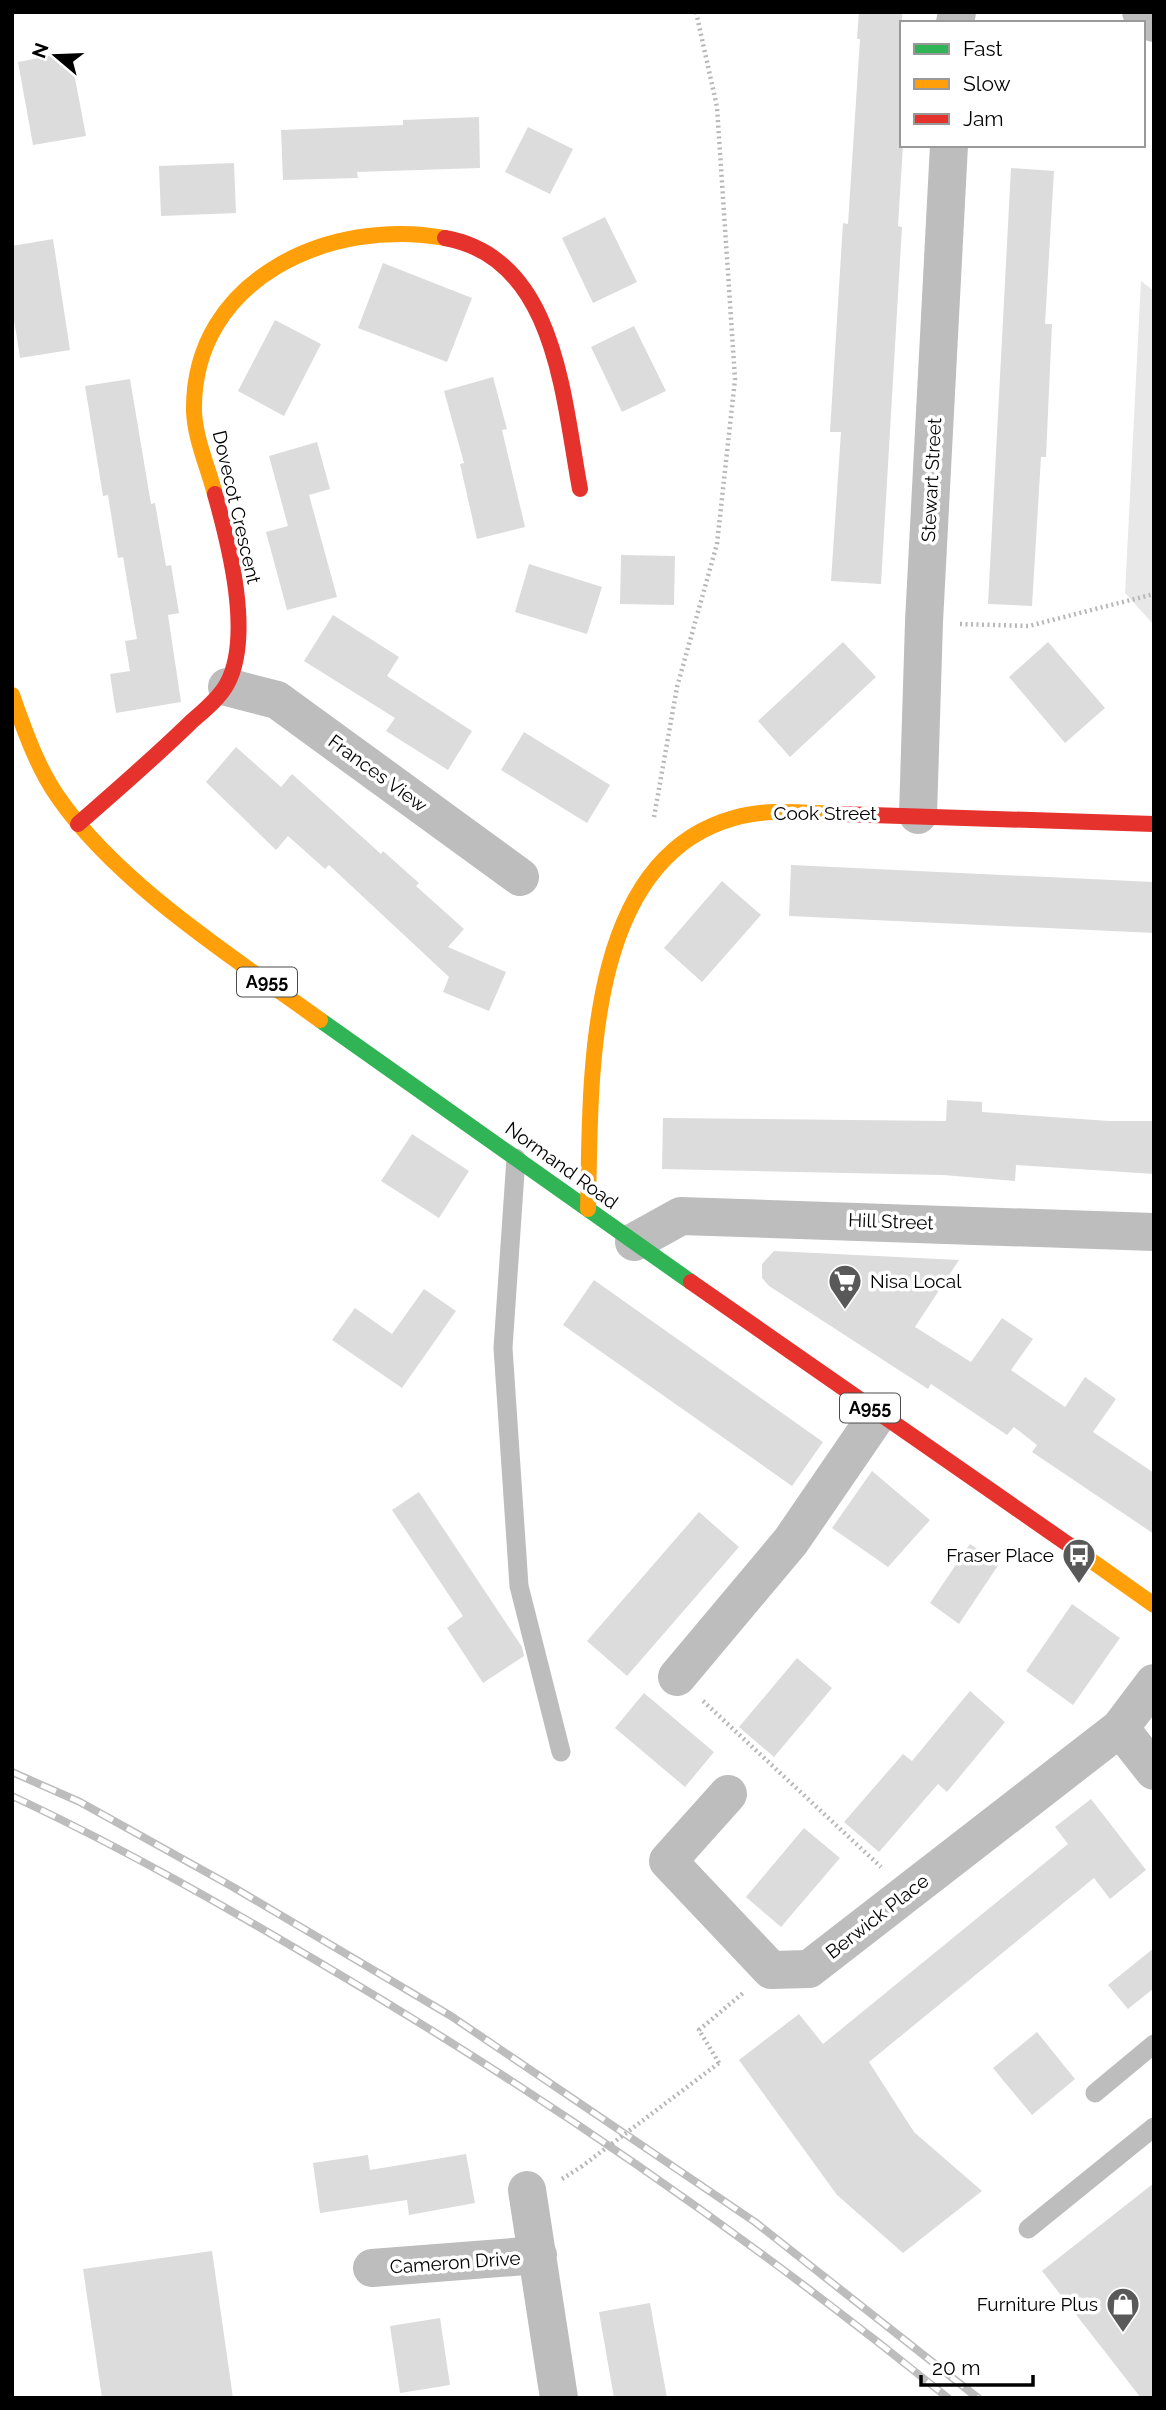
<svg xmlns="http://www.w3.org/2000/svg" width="1166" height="2410" font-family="Raleway,sans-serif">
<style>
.green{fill:#e8e8e8}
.building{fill:#dcdcdc}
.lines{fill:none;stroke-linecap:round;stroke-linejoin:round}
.path{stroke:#b8b8b8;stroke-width:4.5;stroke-dasharray:2 3.5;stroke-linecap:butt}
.lane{stroke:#bdbdbd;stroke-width:19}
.street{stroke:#bdbdbd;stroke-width:38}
.fast{stroke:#30b455;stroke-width:16}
.slow{stroke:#ff9f0a;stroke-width:16}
.jam{stroke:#e5322d;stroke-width:16}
.rail-casing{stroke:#bdbdbd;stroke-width:8}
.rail{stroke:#fff;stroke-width:5;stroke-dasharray:16;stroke-linecap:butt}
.path-bridge{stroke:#b8b8b8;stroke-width:4.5;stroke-dasharray:2 3.5;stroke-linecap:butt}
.labels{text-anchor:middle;stroke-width:7;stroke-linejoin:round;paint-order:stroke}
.shield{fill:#fff;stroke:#4c4c4c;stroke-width:2}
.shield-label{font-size:18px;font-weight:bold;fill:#000}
.street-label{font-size:19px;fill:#000;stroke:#fff}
.poi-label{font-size:19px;fill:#000;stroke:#fff;text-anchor:end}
</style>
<rect width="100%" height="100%" fill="#fff"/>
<path class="green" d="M1141 281 1154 291V625L1125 593Z"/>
<path class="building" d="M859 12H902L903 145 898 226 902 227 881 584 831 581 841 432H830L843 223 848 224 860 39H857Z
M70 52 86 136 33 145 18 62Z
M479 117 480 168 357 172 358 178 283 180 281 130 403 125V120Z
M528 127 573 149 550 194 505 172Z
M234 163 236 213 161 216 159 166Z
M1011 168 1054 171 1045 324H1052L1046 457H1041L1032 606 988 604Z
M605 217 637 282 593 303 562 238Z
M53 239 70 350 20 358 12 307V246Z
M383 263 472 298 447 362 358 328Z
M275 320 321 344 284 416 238 391Z
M634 326 666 391 622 412 591 347Z
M493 377 507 429 502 430 525 527 477 539 460 464 464 463 444 391Z
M130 379 151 504 155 503 166 566 171 565 179 613 168 615 181 702 116 713 110 674 130 671 125 641 137 639 123 557 118 558 108 495 103 496 85 386Z
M317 442 330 489 309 495 337 597 287 610 266 532 288 526 269 456Z
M621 555 675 556 674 605 620 604Z
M529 564 602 587 587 634 515 612Z
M333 615 399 657 387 676 472 731 448 770 386 731 395 718 304 661Z
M843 642 876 677 790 757 758 721Z
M1048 642 1105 708 1065 743 1009 677Z
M524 732 610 785 587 823 501 770Z
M236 747 281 787 292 774 381 854 383 851 419 883 416 886 464 929 448 947 506 972 489 1011 443 992 449 977 329 865 325 869 288 836 276 850 206 782Z
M791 865 1154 882V933L789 916Z
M722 881 761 915 702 982 664 948Z
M947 1100 982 1102V1112L1109 1121H1154V1174L1016 1165 1015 1181 943 1175 662 1169 663 1118 946 1121Z
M412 1134 469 1171 439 1218 381 1181Z
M774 1251 959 1260 915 1327 971 1362 1002 1318 1033 1339 1011 1370 1065 1407 1085 1377 1116 1399 1093 1432 1154 1473V1534L1032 1452 1037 1445 1014 1427 1007 1435 931 1384 928 1389 769 1286 762 1278V1264Z
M594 1280 823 1442 792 1486 563 1325Z
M424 1289 456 1311 402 1388 332 1340 355 1308 392 1334Z
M872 1471 930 1520 888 1567 832 1528Z
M419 1492 522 1647 524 1656 483 1683 447 1628 463 1616 392 1510Z
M699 1512 739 1547 627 1676 587 1641Z
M970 1544 999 1564 959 1624 930 1603Z
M1072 1604 1120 1638 1073 1705 1026 1671Z
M797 1658 832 1688 774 1757 739 1727Z
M970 1691 1005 1722 947 1792 938 1784 879 1852 844 1822 903 1754 912 1761Z
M644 1693 714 1752 685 1787 615 1728Z
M1091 1799 1146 1870 1110 1899 1094 1878 869 2062 914 2132 982 2191 903 2253 837 2195 739 2060 799 2014 823 2044 1068 1844 1055 1827Z
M804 1828 840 1858 781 1927 746 1897Z
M1154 1948V1988L1128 2009 1108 1985Z
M1037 2032 1075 2079 1032 2115 993 2068Z
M466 2154 475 2203 409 2215 407 2200 320 2213 313 2163 368 2155 370 2170Z
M1154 2183V2398H1141L1042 2271Z
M212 2251 233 2398H102L83 2269Z
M650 2303 667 2398H614L599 2312Z
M440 2318 450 2385 400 2393 390 2326Z"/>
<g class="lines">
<path class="path" d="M960 624 1029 626 1154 594
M654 817 677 687 717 544 735 379 717 107 696 12
M703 1701 881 1867
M719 2063 699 2030 743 1993
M562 2179 581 2167"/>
<path class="lane" d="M516 1158 503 1348 519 1586 561 1752
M1095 2093 1154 2044
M1028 2229 1154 2127"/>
<path class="street" d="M1141 12 1154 23
M955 23 957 12
M227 687 277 700 520 877
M918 815 924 622 949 145
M634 1242 681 1216 1154 1232
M677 1677 791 1541 878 1414
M1120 1728 1154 1771
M728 1794 668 1861 771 1970 809 1969 1120 1728 1154 1683
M527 2190 559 2398
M372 2268 538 2255"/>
<path class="fast" d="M320 1020 691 1282"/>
<path class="slow" d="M215 494C208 467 195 439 194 411 192 278 332 217 445 238
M12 695C24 729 37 767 58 797 118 884 234 958 320 1020
M588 1209C591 1085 582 860 734 818 768 808 805 813 840 814
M1069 1545 1154 1605"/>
<path class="jam" d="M445 238C557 258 563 400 580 489
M840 814 1154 824
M78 824C116 791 154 758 190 723 202 712 219 699 227 684 253 636 229 544 215 494
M691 1282 1069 1545"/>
<defs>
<path id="rail" d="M12 1772 80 1802 233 1887 451 2016 755 2222 978 2398
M12 1796C119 1846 221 1904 322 1964 541 2093 751 2238 948 2398"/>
</defs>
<use href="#rail" class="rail-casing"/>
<use href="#rail" class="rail"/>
<path class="path-bridge" d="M581 2167 719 2063"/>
</g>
<defs>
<symbol id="supermarket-pin" viewBox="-11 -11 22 30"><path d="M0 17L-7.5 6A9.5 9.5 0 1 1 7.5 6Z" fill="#595959" stroke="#fff"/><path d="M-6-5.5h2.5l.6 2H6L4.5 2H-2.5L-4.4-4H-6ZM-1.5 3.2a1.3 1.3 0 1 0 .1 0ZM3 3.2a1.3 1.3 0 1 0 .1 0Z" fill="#fff"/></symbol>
<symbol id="bus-pin" viewBox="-11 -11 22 30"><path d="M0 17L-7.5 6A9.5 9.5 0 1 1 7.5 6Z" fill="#595959" stroke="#fff"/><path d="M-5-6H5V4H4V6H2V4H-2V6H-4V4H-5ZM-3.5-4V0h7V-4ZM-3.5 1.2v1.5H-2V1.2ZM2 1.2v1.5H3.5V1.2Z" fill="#fff"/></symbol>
<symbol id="shop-pin" viewBox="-11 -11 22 30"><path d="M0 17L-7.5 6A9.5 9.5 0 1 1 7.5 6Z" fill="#595959" stroke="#fff"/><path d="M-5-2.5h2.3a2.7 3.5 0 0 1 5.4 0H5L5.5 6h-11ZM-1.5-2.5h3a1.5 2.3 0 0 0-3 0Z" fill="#fff"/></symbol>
</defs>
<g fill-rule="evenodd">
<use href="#supermarket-pin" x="826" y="1262" width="38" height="52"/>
<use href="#bus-pin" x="1060" y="1536" width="38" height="52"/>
<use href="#shop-pin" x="1104" y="2285" width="38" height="52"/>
</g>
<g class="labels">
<g class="shield">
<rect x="237" y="967.5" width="60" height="29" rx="5"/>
<rect x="840" y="1393.5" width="60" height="29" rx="5"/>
</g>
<g class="shield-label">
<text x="267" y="988">A955</text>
<text x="870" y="1414">A955</text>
</g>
<g class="street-label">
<text transform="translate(931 480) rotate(-87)" y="7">Stewart Street</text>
<text transform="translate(237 507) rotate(77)" y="7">Dovecot Crescent</text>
<text transform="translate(378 773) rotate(36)" y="7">Frances View</text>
<text x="825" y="820">Cook Street</text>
<text transform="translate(562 1165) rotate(36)" y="7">Normand Road</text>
<text transform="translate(891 1221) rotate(2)" y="7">Hill Street</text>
<text transform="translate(877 1916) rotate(-38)" y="7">Berwick Place</text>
<text transform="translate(455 2262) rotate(-4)" y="7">Cameron Drive</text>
</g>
<g class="poi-label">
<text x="870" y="1288" text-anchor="start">Nisa Local</text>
<text x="1054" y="1562">Fraser Place</text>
<text x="1098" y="2311">Furniture Plus</text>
</g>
</g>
<rect width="1166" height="2410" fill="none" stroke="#000000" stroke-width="28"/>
<rect x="900" y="21" width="245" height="126" fill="#ffffff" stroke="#999999" stroke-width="2"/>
<rect x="914" y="44" width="35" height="10" fill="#30b455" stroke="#999999" stroke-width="2"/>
<text x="963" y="56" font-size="21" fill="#000000">Fast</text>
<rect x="914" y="79" width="35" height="10" fill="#ff9f0a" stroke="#999999" stroke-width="2"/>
<text x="963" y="91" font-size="21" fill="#000000">Slow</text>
<rect x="914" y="114" width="35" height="10" fill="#e5322d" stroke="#999999" stroke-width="2"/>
<text x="963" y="126" font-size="21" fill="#000000">Jam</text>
<g transform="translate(56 56) rotate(289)" stroke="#ffffff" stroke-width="5" paint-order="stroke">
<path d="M0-5L12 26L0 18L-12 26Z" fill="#000000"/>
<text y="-10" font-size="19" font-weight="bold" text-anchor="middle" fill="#000000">N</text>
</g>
<path d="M921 2375v10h112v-10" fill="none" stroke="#000000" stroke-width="3.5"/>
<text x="932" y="2375" font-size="21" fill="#000000" stroke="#ffffff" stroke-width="5" paint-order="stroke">20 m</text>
</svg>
